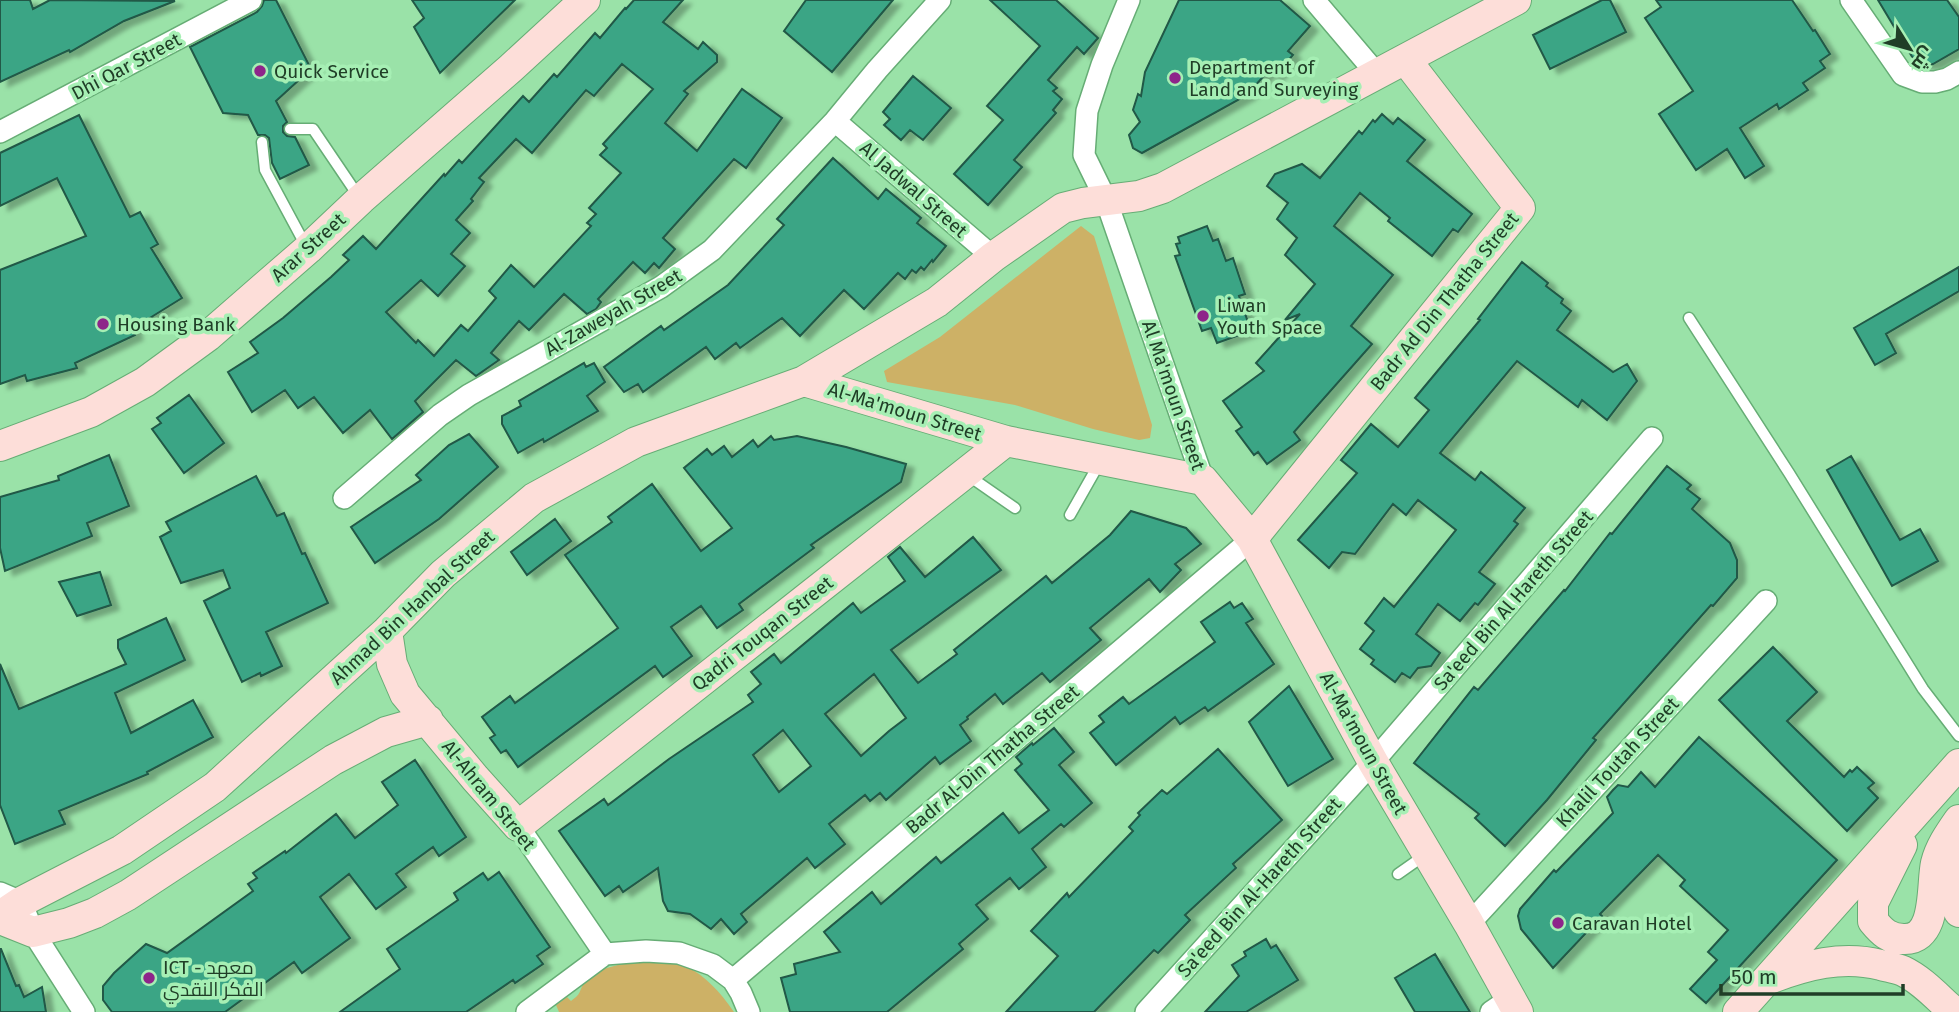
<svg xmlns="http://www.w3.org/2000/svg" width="1959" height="1012" font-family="'Fira Sans',Cairo,sans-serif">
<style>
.green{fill:#cdb166}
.building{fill:#3ba585;stroke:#205846;stroke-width:2;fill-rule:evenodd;filter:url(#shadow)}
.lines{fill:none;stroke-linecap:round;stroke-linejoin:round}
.lane-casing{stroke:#66ad75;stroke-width:13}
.street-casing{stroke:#66ad75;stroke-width:24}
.secondary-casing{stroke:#66ad75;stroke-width:32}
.lane{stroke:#fff;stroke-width:10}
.street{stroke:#fff;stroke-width:21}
.secondary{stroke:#fdded9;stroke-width:30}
.poi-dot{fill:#8e258a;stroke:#a6efb4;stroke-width:2.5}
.labels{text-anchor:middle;stroke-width:7;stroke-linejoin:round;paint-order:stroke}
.street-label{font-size:19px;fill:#203e27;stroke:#a6efb4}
.poi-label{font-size:19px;fill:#203e27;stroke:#a6efb4;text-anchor:start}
</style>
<defs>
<filter id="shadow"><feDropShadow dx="8" dy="4.5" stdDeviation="2" flood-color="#0004"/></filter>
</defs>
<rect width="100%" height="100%" fill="#9ae2a8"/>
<path class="green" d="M1081 226 1094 236 1152 425 1150 438 1139 440 1093 429 1015 405 887 382 884 371 940 337Z
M646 961C657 962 670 960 680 964 703 972 721 993 734 1012H559L556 1005 567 997 571 1001C582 993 578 993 584 983 595 966 628 963 646 961Z"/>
<path class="building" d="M0 0H30L33 9 50 0 175 1 124 21 70 52 69 50 0 82Z
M264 0H276L311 69 276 101 287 122 283 126V132L287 136 295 137 309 165 280 179 272 163 269 138 265 135H258L248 115 223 113 190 47 257 12 262 6Z
M412 0H515L440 73 414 27 424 18Z
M634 0H683L663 22 698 49 703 42 717 55V62L684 91 688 94 665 123 697 151 742 89 782 118 746 168 734 159 663 238 675 249 659 268 654 263 645 273 633 262 598 299 601 302 596 309 587 314 564 294 529 330 519 321 491 353 499 360 476 376 456 360 415 401 423 412 392 439 370 410 343 433 314 397 298 408 285 390 252 412 228 372 258 353 250 342 283 318 331 277 349 260 343 255 363 236 376 249 444 174 445 176 459 160 462 163 523 96 529 102 554 74 557 77 595 33 600 38 625 8 626 9ZM622 64 653 89 603 144 607 148 600 155 621 173 589 208 596 214 587 223 591 226 534 287 511 265 489 291 496 298 468 331 461 325 434 356 418 340 416 343 386 312 421 280 438 296 465 266 451 254 470 233 456 220 473 201 471 199 484 182 479 178 516 139 532 153 586 90 594 96Z
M806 0H893L832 72 784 31Z
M990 0H1056L1098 38 1084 54 1077 47 1048 80 1057 88 1053 91 1062 99 1053 110 1056 113 1014 160 1022 167 988 205 954 174 1003 120 987 106 1040 46Z
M1179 0H1280L1310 26 1288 51 1293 55 1275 76 1268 71 1247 95 1142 153 1133 148 1129 135 1140 122 1133 110 1138 94 1141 96 1145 72Z
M1602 0H1610L1626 32 1550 69 1533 35Z
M1656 0H1792L1813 31 1815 30 1830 54 1820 61 1825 68 1803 83 1808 90 1779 109 1777 104 1740 128 1764 166 1745 178 1727 149 1696 170 1659 114 1693 91 1645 18 1661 7Z
M1878 0H1947L1959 17V49L1933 64H1923L1914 60Z
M913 76 951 108 923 140 910 130 901 140 884 125 890 119 883 112Z
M1382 114 1393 124 1398 118 1425 140 1407 161 1472 214 1458 232 1453 229 1432 256 1388 221 1390 218 1360 193 1334 226 1393 275 1351 326 1372 344 1294 432 1300 440 1267 464 1258 452 1254 455 1236 431 1242 427 1223 401 1264 371 1256 363 1300 314 1285 320 1315 284 1285 255 1297 238 1277 219 1288 203 1267 186 1275 174 1302 164 1320 178 1359 131 1362 134 1373 120 1375 122Z
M79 115 130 217 140 212 158 244 151 248 182 298 132 329 135 335 75 363 77 368 27 381 25 375 0 384V270L86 236 57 178 0 206V153Z
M833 158 878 199 886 189 921 218 917 223 946 246 933 262 932 260 924 270 921 267 916 273 912 270 905 279 898 273 864 309 844 290 800 336 782 318 740 348 736 343 715 359 706 347 643 392 638 384 624 392 604 367 661 326 664 330 728 285 784 225 777 219Z
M1207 226 1213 241 1218 239 1226 261 1233 258 1245 294 1239 296 1251 331 1217 343 1211 328 1202 331 1175 256 1180 255 1176 244 1180 243 1178 237Z
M1522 262 1548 283 1546 286 1563 299 1561 303 1571 311 1557 330 1613 372 1627 364 1637 381 1607 420 1582 400 1578 407 1517 361 1440 453 1475 480 1481 472 1525 508 1514 521 1518 524 1479 572 1495 584 1478 605 1475 603 1460 621 1438 604 1416 634 1440 653 1431 666 1418 668 1410 678 1402 673 1395 682 1371 664 1374 660 1360 649 1374 631 1365 623 1384 598 1394 607 1456 530 1418 500 1406 515 1393 504 1355 554 1342 552 1329 568 1298 540 1357 473 1341 460 1371 424 1398 447 1429 410 1415 398 1480 320 1478 319Z
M1959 267V291L1886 334 1896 353 1875 365 1854 328Z
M584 363 586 367 594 363 605 382 587 396 598 411 544 442 543 439 518 453 502 424V416L521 406 519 401Z
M189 395 224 443 184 473 152 429 161 423 157 418Z
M469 434 498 467 439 519 375 563 351 527 421 480 416 475 449 445Z
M771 436 774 440 797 436 846 447 906 464 901 482 811 545 814 548 739 604 743 610 717 628 701 606 671 627 692 656 663 677 655 666 518 767 506 750 501 753 490 738 495 735 482 717 510 696 515 703 618 628 565 555 612 522 608 517 652 484 701 551 732 528 684 468 707 449 712 455 724 446 732 457 753 440 758 447Z
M109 455 129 506 87 523 92 536 5 571 0 548V497L59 480 58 476Z
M1851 456 1900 540 1920 529 1938 561 1892 586 1827 470Z
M1667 466 1691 485 1687 489 1700 499 1692 509 1730 543 1737 560V578L1713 606 1711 605 1593 738 1596 740 1547 800 1505 846 1475 818 1479 814 1414 763 1474 687 1478 690 1564 590 1565 591 1610 533 1612 534Z
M256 476 277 516 284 513 302 554 305 553 328 603 266 632 282 666 261 676 260 673 242 682 204 601 230 588 223 570 181 583 160 537 171 531 166 522Z
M1131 511 1186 528 1201 544 1175 564 1181 570 1160 592 1149 579 1090 628 1101 640 1050 682 1042 673 1003 704 995 694 967 717 968 719 960 725 971 741 940 764 935 757 886 800 880 793 870 801 865 795 829 824 845 844 815 868 807 858 741 914 747 922 734 934 721 919 711 929 690 914 668 911 663 901 658 868 623 892 619 886 605 896 559 831 604 799 608 805 669 759 753 702 748 695 761 684 751 672 774 654 781 663 853 603 861 613 905 581 888 557 900 547 925 577 973 537 1001 570 891 650 918 683 957 654 954 650 1046 576 1052 583 1110 535ZM874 674 906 718 889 731 861 756 825 714ZM783 730 811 766 779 792 753 755Z
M555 519 571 541 527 575 511 552Z
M100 572 111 605 77 616 59 582Z
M1230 602 1234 608 1242 603 1253 619 1246 623 1274 664 1208 711 1205 707 1180 724 1175 717 1116 765 1090 733 1104 722 1099 716 1123 697 1129 704 1215 642 1201 622Z
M166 618 185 660 115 693 131 733 193 700 213 737 147 772 148 774 59 811 65 824 15 844 0 805V664L19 709 126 664 118 648V640Z
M1773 647 1817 692 1787 721 1844 777 1850 770 1852 772 1857 767 1874 783 1868 788 1878 798 1847 831 1719 700Z
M1289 686 1333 759 1288 786 1249 722Z
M1054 728 1074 752 1059 765 1092 803 1064 827 1061 824 1032 849 1046 867 1019 889 1010 878 976 905 988 919 959 944 963 949 887 1012H790L781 978 796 974 794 964 840 952 824 932 872 892 881 904 936 857 941 863 1003 813 1019 833 1049 810 1015 770 1022 764 1016 757 1032 743 1033 745Z
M1699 737 1837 860 1706 1003 1690 989 1717 960 1708 952 1728 930 1680 886 1685 880 1658 855 1600 914 1602 916 1553 968 1521 929 1518 916 1520 909 1554 870 1556 872 1613 813 1607 797 1613 790 1618 785 1628 787 1641 772 1655 787Z
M1218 749 1282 820 1233 864 1236 868 1185 915 1190 920 1158 953 1154 950 1094 1012H1006L1058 956 1031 931 1067 893 1069 897 1133 831 1129 827 1140 815 1138 813 1162 790 1167 794Z
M415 760 466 837 439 856 433 847 396 874 406 887 376 909 349 874 320 897 350 938 302 973 294 962 225 1012H112L103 1000V986L114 973 146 944 167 953 253 891 248 884 257 878 253 873 285 851 286 853 336 814 355 838 398 805 382 782Z
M499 872 550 947 537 956 543 964 515 983 513 980 466 1012H340L400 969 387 949 458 900 454 893 483 873 488 880Z
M1266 939 1271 948 1276 945 1298 980 1246 1012H1205L1239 976 1232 965 1246 956 1244 952Z
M0 949H1L16 986 19 985 24 997 42 987 46 1012H0Z
M1435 954 1470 1012H1415L1395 978Z"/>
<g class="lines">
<defs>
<path id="lane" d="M290 129H313L359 197
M262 142 265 170 307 248
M1689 318 1789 473 1923 689 1959 736
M966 474 1015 508
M1070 515 1100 462
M1398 874 1425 855"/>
<path id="street" d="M1129 0 1102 65 1087 111 1084 155 1106 200 1203 480
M1314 0 1376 73
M1851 0 1903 75 1922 82H1935L1947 79 1959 72
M835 121 993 257
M0 132 251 0
M344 498 440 415 469 395 661 287 712 250 835 121 877 70 940 0
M518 826 605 954
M0 893 21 902 33 932 84 1012
M1469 924 1766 601
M733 980 1252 539
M527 1012 605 954 646 951 679 953 713 965 733 980 741 993 749 1012
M1146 1012 1373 762 1652 438
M1491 1012 1510 999"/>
<path id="secondary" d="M804 381 1006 441 1203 480 1252 539 1373 762 1469 924 1518 1012
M0 446 91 412 145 382 208 336 308 249 361 199 511 68 585 0
M1252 539 1520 208 1406 60
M387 631 392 664 405 694 475 778 518 826 1006 441
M1957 825 1959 912
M1902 845 1873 903V921C1882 932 1889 939 1904 939 1938 940 1931 885 1936 863 1940 847 1950 833 1959 820
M0 916 21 902 122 850 215 787 387 631 443 574 534 498 636 442 804 381 937 302 993 257 1063 208 1083 203 1139 196 1163 188 1516 0
M0 919 33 932 69 923 95 913 128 895 333 760 386 732 428 720
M1769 979C1806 965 1842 955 1881 965 1888 967 1896 968 1903 971 1922 980 1938 998 1954 1012
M1738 1012 1959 764"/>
</defs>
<use href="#lane" class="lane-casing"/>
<use href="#street" class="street-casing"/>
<use href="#secondary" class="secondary-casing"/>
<use href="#lane" class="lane"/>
<use href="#street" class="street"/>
<use href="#secondary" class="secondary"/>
</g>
<g class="poi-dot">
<circle cx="260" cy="71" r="7"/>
<circle cx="1175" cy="78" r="7"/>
<circle cx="1203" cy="316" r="7"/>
<circle cx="103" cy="324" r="7"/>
<circle cx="1558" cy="923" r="7"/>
<circle cx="149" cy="978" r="7"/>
</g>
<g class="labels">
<g class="street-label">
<text transform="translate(126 66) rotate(-28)" y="7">Dhi Qar Street</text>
<text transform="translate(914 189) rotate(41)" y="7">Al Jadwal Street</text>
<text transform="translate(308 247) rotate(-42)" y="7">Arar Street</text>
<text transform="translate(1444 301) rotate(-51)" y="7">Badr Ad Din Thatha Street</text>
<text transform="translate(613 312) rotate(-30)" y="7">Al-Zaweyah Street</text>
<text transform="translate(1174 395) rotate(71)" y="7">Al Ma'moun Street</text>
<text transform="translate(905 411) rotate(17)" y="7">Al-Ma'moun Street</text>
<text transform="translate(1513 600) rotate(-49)" y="7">Sa'eed Bin Al Hareth Street</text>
<text transform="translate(412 607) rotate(-43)" y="7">Ahmad Bin Hanbal Street</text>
<text transform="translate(762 633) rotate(-38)" y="7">Qadri Touqan Street</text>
<text transform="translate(1364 743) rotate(61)" y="7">Al-Ma'moun Street</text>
<text transform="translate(992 759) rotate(-40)" y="7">Badr Al-Din Thatha Street</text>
<text transform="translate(1617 762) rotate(-47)" y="7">Khalil Toutah Street</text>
<text transform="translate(489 795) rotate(51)" y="7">Al-Ahram Street</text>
<text transform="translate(1259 887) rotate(-48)" y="7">Sa'eed Bin Al-Hareth Street</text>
</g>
<g class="poi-label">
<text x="1189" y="74">Department of<tspan x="1189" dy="22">Land and Surveying</tspan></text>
<text x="274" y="78">Quick Service</text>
<text x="1217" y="312">Liwan<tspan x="1217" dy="22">Youth Space</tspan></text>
<text x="117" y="331">Housing Bank</text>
<text x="1572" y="930">Caravan Hotel</text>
<text x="163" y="974">ICT - معهد<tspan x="163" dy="22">الفكر النقدي</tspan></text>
</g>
</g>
<g transform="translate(1910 49) rotate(127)" stroke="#a6efb4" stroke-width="5" paint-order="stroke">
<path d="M0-5L12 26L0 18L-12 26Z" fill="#203e27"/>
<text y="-10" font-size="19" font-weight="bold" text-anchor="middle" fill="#203e27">ش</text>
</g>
<path d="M1721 984v10h182v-10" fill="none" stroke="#203e27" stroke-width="3.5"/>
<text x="1731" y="984" font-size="21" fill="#203e27" stroke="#a6efb4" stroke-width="5" paint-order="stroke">50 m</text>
</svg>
